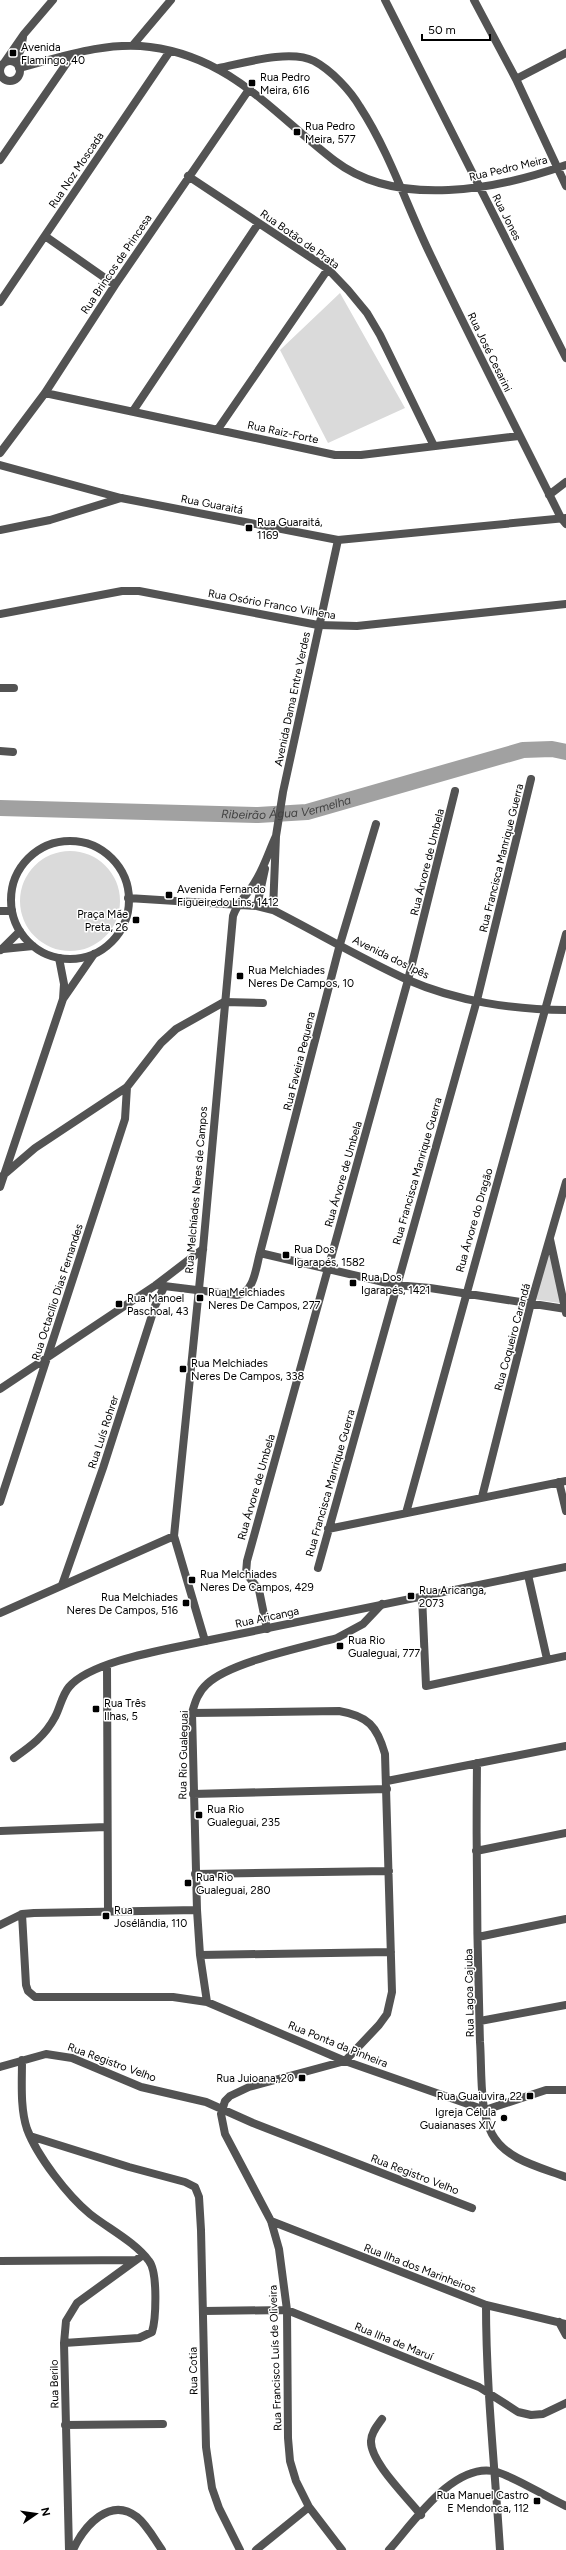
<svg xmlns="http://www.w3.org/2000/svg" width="566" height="2550" font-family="Figtree,sans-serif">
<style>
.green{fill:#dadada}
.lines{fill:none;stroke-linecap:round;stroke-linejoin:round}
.river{stroke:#a1a1a1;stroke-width:16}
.minor{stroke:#535353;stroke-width:8}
.tertiary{stroke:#535353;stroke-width:8}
.poi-dot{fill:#000;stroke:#fff;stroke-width:1.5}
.labels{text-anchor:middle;stroke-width:3;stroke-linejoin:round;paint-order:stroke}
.poi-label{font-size:11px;fill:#000;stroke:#fff;text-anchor:start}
.street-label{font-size:11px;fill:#000;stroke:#fff}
.water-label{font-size:12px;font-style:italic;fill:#424242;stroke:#fff}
</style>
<rect width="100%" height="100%" fill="#fff"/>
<path class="green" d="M340 293 405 408 328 443 280 350Z
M20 901a50 50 0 1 1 100 0a50 50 0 1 1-100 0Z
M552 1230 566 1304 532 1299Z"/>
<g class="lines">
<path class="river" id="s1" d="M0 808 258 815 307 812 523 750 552 749 566 752"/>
<path class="minor" d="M385 0 566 358
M474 0 516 79 566 186
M133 45 171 0
M19 68C61 57 107 41 150 47 231 57 275 115 335 161 398 209 498 189 566 165
M219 68C244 63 290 49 314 61 331 70 350 90 360 107 390 153 407 207 431 256 473 344 518 431 561 518L566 524
M516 79 566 53
M0 160 73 54
M188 176 328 269 348 290 367 313 380 335 434 446
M45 236 115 285
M0 302 170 51
M45 393 335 455H361L519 436
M133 411 258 224
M218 429 328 269
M0 453 45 393 115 285 250 88
M549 495 566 482
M0 530 50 520 121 498
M318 625 357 626 566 604
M0 688H14
M0 751 13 752
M0 911H12
M59 958 64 984 63 999
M0 1178 35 1148 127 1087 161 1043 176 1029 224 1002 263 1003
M0 1187 63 999 94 954
M550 1239 566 1313
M260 1253 396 1285 430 1288 566 1309
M156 1285 237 1295C254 1294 256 1267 260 1253L340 944 376 824
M0 1389 156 1285 203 1249
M559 1482 566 1511
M482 1497 531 1303 566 1182
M0 1502 125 1119 127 1087
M406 1513 566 934
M328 1529 566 1481
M318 1568 477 1000 531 779
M528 1575 547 1659
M62 1585 103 1468 155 1306 164 1287
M422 1596 426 1686 566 1656
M267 1629 259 1590 246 1573 247 1561 408 980 455 791
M107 1665 108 1911
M192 1713 339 1711C368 1716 377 1726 385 1754L392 1992 387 2014 379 2025 345 2061 249 2087 230 2096 225 2101 221 2114 225 2134 271 2221 279 2249 287 2310 288 2438 290 2461 296 2481 309 2507 342 2550
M14 1758C31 1746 45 1736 55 1717 60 1708 62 1695 69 1687 92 1660 170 1649 205 1641
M477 1763C476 1856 477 1949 480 2042 482 2068 479 2111 492 2134 506 2160 540 2167 566 2177
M387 1781 566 1746
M193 1794 387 1789
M0 1831 106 1827
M476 1851 566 1833
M195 1874 389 1871
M22 1914 26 1985 28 1991 35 1997H173L207 2002 345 2061 485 2110
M0 1925 22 1914 34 1913 197 1910
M478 1937 566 1919
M200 1955 391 1952
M207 2002 200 1955 197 1910 192 1713C195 1702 198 1692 207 1684 230 1662 304 1647 337 1638L363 1624 382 1604
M480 2021 566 2005
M22 2060C22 2082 20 2108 27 2129 37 2156 68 2196 90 2214 109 2229 135 2242 149 2261 158 2272 156 2319 152 2332L139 2338 64 2343
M0 2067 46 2054 72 2058 141 2087 206 2102 253 2123 472 2208
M485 2110 546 2090H566
M30 2136 129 2167 185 2182 195 2187 199 2197 201 2230 206 2447 212 2488 219 2508 240 2550
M271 2221 486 2305 566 2324
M0 2261 135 2260
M486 2305C486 2387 495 2468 500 2550
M204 2311 287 2310 479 2387 518 2412 531 2415 543 2414 566 2403
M559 2322 566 2335
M382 2419C377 2426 371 2433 371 2441 370 2462 408 2498 421 2515
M65 2425 163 2424
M69 2550 64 2343 66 2321 77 2303 143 2255
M73 2550C84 2526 110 2496 137 2517 147 2525 155 2540 162 2550
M256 2550 309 2507
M389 2550C413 2523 455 2460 497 2472 519 2479 544 2496 566 2506"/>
<path class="tertiary" d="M0 71a10 10 0 1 1 20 0a10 10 0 1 1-20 0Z
M15 62 21 49 23 37
M4 63 24 34 53 0
M0 465 121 498 338 540 566 518
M0 614 122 591H139L318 625
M276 836C269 851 264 868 255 882 247 896 238 901 233 916L203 1249 174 1536 205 1641 566 1567
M11 900a59 59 0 1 1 118 0a59 59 0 1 1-118 0Z
M128 898 257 906 273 910C318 933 362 959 408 980 456 1001 514 1010 566 1010
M257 906 265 869
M273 910 276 836 283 792 338 540
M3 949 33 946
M1 950 20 931
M0 1613 174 1536"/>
</g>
<g class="poi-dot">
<rect x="9" y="49" width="8" height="8" rx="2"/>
<rect x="248" y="79" width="8" height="8" rx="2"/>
<rect x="293" y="128" width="8" height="8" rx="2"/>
<rect x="245" y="524" width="8" height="8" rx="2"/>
<rect x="165" y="891" width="8" height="8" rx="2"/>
<rect x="132" y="916" width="8" height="8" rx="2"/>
<rect x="236" y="972" width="8" height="8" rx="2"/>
<rect x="282" y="1251" width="8" height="8" rx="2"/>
<rect x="349" y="1279" width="8" height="8" rx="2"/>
<rect x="196" y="1294" width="8" height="8" rx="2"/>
<rect x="115" y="1300" width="8" height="8" rx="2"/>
<rect x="179" y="1365" width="8" height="8" rx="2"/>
<rect x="188" y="1576" width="8" height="8" rx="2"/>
<rect x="407" y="1592" width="8" height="8" rx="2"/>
<rect x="182" y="1599" width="8" height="8" rx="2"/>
<rect x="336" y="1642" width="8" height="8" rx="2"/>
<rect x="92" y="1705" width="8" height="8" rx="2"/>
<rect x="195" y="1811" width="8" height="8" rx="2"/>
<rect x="184" y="1879" width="8" height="8" rx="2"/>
<rect x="102" y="1912" width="8" height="8" rx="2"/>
<rect x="298" y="2074" width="8" height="8" rx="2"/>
<rect x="526" y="2092" width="8" height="8" rx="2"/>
<circle cx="504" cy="2118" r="4"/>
<rect x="533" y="2497" width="8" height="8" rx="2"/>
</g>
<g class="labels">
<g class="poi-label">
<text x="21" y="51">Avenida<tspan x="21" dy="13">Flamingo, 40</tspan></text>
<text x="260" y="81">Rua Pedro<tspan x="260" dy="13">Meira, 616</tspan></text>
<text x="305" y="130">Rua Pedro<tspan x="305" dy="13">Meira, 577</tspan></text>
<text x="257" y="526">Rua Guaraitá,<tspan x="257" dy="13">1169</tspan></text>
<text x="177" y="893">Avenida Fernando<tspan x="177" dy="13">Figueiredo Lins, 1412</tspan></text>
<text x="128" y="918" text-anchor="end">Praça Mãe<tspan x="128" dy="13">Preta, 26</tspan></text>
<text x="248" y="974">Rua Melchiades<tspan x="248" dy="13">Neres De Campos, 10</tspan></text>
<text x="294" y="1253">Rua Dos<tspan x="294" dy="13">Igarapés, 1582</tspan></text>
<text x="361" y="1281">Rua Dos<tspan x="361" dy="13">Igarapés, 1421</tspan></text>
<text x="208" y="1296">Rua Melchiades<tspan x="208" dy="13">Neres De Campos, 277</tspan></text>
<text x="127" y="1302">Rua Manoel<tspan x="127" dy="13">Paschoal, 43</tspan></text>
<text x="191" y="1367">Rua Melchiades<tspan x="191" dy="13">Neres De Campos, 338</tspan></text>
<text x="200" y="1578">Rua Melchiades<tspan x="200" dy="13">Neres De Campos, 429</tspan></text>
<text x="419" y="1594">Rua Aricanga,<tspan x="419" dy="13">2073</tspan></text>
<text x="178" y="1601" text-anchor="end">Rua Melchiades<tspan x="178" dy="13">Neres De Campos, 516</tspan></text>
<text x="348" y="1644">Rua Rio<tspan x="348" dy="13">Gualeguai, 777</tspan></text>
<text x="104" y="1707">Rua Três<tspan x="104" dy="13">Ilhas, 5</tspan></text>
<text x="207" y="1813">Rua Rio<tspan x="207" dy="13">Gualeguai, 235</tspan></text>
<text x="196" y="1881">Rua Rio<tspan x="196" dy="13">Gualeguai, 280</tspan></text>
<text x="114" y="1914">Rua<tspan x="114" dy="13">Josélândia, 110</tspan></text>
<text x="294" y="2082" text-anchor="end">Rua Juioana, 20</text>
<text x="522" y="2100" text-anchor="end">Rua Guaiuvira, 22</text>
<text x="496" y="2116" text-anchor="end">Igreja Célula<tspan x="496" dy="13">Guaianases XIV</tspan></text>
<text x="529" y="2499" text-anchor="end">Rua Manuel Castro<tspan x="529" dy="13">E Mendonca, 112</tspan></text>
</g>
<g class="street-label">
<text transform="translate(508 168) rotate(-13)" y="4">Rua Pedro Meira</text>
<text transform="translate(76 170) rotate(-56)" y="4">Rua Noz Moscada</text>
<text transform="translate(507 217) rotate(63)" y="4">Rua Jones</text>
<text transform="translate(300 239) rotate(35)" y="4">Rua Botão de Prata</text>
<text transform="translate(116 264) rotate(-56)" y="4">Rua Brincos de Princesa</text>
<text transform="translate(490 352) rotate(64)" y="4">Rua José Cesarini</text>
<text transform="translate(283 432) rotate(12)" y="4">Rua Raiz-Forte</text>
<text transform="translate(212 504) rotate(11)" y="4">Rua Guaraitá</text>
<text transform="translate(272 604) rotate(10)" y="4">Rua Osório Franco Vilhena</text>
<text transform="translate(292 699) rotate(-78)" y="4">Avenida Dama Entre Verdes</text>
<text transform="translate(501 858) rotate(-76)" y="4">Rua Francisca Manrique Guerra</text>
<text transform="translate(427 862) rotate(-76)" y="4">Rua Árvore de Umbela</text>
<text transform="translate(391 957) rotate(26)" y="4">Avenida dos Ipês</text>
<text transform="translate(299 1061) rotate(-76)" y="4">Rua Faveira Pequena</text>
<text transform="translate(417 1171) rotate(-74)" y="4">Rua Francisca Manrique Guerra</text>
<text transform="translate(343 1174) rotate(-74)" y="4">Rua Árvore de Umbela</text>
<text transform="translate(196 1190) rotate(-85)" y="4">Rua Melchíades Neres de Campos</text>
<text transform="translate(474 1220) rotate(-74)" y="4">Rua Árvore do Dragão</text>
<text transform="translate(57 1292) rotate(-72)" y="4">Rua Octacílio Dias Fernandes</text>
<text transform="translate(512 1337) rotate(-75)" y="4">Rua Coqueiro Carandá</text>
<text transform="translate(103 1432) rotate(-72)" y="4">Rua Luís Rohrer</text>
<text transform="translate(330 1483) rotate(-74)" y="4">Rua Francisca Manrique Guerra</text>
<text transform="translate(256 1487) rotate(-74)" y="4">Rua Árvore de Umbela</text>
<text transform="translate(267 1617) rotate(-12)" y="4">Rua Aricanga</text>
<text transform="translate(183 1755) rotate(-89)" y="4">Rua Rio Gualeguai</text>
<text transform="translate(469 1993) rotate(-91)" y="4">Rua Lagoa Cajuba</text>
<text transform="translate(338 2044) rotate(22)" y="4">Rua Ponta da Pinheira</text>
<text transform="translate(112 2062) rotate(20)" y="4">Rua Registro Velho</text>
<text transform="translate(415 2174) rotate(21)" y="4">Rua Registro Velho</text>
<text transform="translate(420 2268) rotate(21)" y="4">Rua Ilha dos Marinheiros</text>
<text transform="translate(394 2341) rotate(22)" y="4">Rua Ilha de Maruí</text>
<text transform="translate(275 2358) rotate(-92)" y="4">Rua Francisco Luís de Oliveira</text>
<text transform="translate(193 2371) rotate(-91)" y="4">Rua Cotia</text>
<text transform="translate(54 2384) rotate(-91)" y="4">Rua Berilo</text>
</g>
<g class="water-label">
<text dy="4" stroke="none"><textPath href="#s1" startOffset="287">Ribeirão Água Vermelha</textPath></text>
</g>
</g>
<g transform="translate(36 2514) rotate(77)" stroke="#ffffff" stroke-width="3" paint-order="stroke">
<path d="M0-3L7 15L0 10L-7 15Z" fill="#000000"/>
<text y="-6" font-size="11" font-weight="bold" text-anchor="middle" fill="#000000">N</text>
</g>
<path d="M422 34v6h68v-6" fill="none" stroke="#000000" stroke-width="2"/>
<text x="428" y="34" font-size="12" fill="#000000" stroke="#ffffff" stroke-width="3" paint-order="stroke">50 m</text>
</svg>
